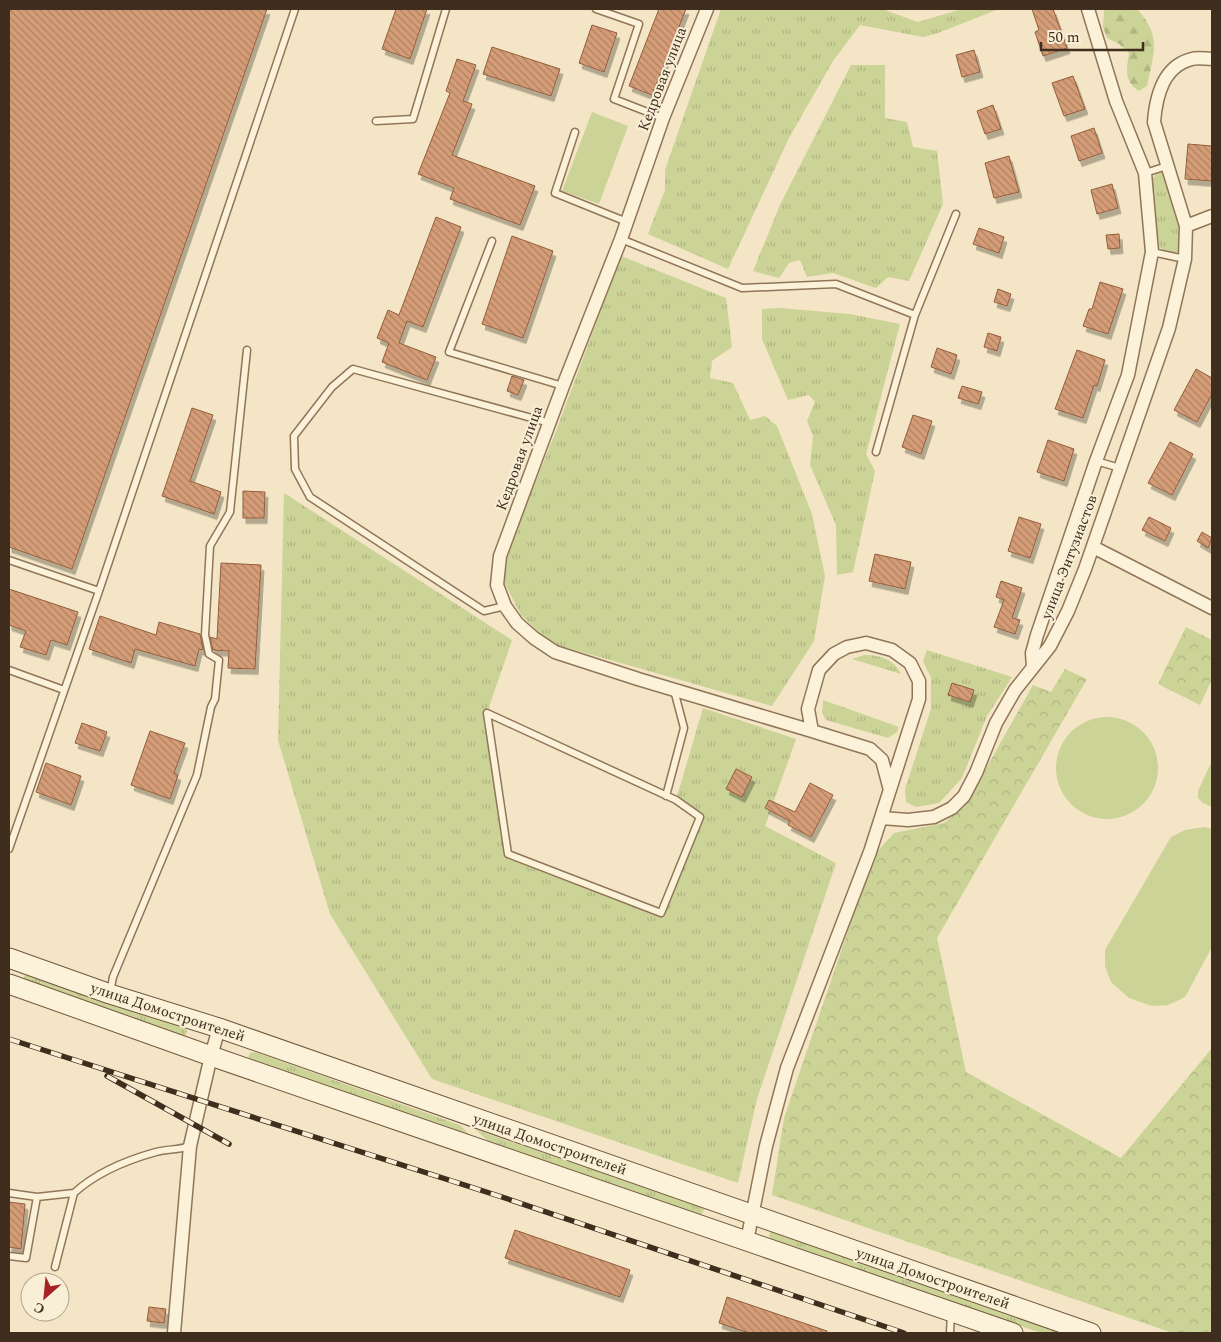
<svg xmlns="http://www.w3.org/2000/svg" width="1221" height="1342" font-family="Spectral,serif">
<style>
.grass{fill:url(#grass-tufts)}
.forest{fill:url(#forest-firs)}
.park{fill:url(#park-crowns)}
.pitch{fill:#ccd397}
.building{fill:url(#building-back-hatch);stroke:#925d3c;filter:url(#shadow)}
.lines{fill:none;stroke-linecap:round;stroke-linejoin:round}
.service-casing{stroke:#907659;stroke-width:9}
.minor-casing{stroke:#907659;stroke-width:15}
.secondary-casing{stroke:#72573c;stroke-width:21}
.service{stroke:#fcf2da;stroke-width:6}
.minor{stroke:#fcf2da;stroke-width:12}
.secondary{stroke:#fcf2da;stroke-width:19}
.rail-casing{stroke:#3f2e1e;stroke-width:5.5}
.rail{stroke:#f9efd6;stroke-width:4;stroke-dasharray:11;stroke-linecap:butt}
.labels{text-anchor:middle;stroke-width:4;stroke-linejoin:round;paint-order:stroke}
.street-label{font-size:15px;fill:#3f2e1e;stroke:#f9efd6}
</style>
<defs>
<pattern id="grass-tufts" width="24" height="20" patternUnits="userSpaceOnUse" patternTransform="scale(1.25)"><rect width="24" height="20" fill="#ccd397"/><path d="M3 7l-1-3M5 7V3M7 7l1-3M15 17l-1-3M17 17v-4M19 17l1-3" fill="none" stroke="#b0b582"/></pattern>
<pattern id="forest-firs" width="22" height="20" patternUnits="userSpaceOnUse" patternTransform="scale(1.25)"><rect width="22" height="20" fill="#ccd397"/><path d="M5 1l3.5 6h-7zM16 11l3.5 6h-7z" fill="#b0b582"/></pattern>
<pattern id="park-crowns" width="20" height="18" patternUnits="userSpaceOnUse" patternTransform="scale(1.25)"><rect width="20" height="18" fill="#ccd397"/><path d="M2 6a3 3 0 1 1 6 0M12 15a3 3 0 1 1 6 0" fill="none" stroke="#b0b582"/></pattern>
<pattern id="building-back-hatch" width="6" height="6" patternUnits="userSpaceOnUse" patternTransform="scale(1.25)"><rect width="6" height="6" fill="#d59d77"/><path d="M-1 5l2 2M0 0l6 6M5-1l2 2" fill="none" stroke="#ae8061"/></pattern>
<filter id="shadow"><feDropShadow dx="3" dy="5.5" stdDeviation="0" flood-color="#0004"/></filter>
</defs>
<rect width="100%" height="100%" fill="#f3e5c5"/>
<path class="grass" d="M721 9H882L918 22 962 9H999L938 33 923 37 860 25 833 61 789 138 728 269 648 234 665 190V170Z
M851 65H885V118L907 122 913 147 937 151 943 204 909 281 888 277 876 288 833 273 807 277 800 260 789 263 779 278 753 271 780 205Z
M1162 172 1182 238V252H1166L1157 245 1152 180 1155 175Z
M621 256 726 298 732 347 712 361 710 378 733 383 750 420 765 416 777 426 812 514 825 576 814 641 772 706 550 643 521 615 503 580 507 553 556 431Z
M779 308 850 314 900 324 866 454 875 471 853 572 837 575 836 525 810 465 813 436 807 421 815 402 809 395 788 400 762 339V309Z
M284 493 512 640 487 713 509 855 661 913 700 817 676 800 703 708 796 739 765 826 836 863 757 1099 738 1183 432 1079 330 914 278 740Z
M927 650 1012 677 987 716 962 778 939 803 916 807 906 802 905 789 931 709V678L923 661Z
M864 655C880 655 894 659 901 674L852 659Z
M823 700 899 727 897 732 888 738 826 720 822 713Z
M29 974 184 1028 187 1031 185 1036 181 1037 26 982 23 979 25 975Z
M255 1052 460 1125 472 1137 252 1060 249 1057 250 1053Z
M476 1130 701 1206 704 1209 702 1214 698 1215 489 1142Z
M775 1231 1066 1333H1041L772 1239 769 1236 770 1232Z"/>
<path class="forest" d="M1104 9H1137C1162 36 1154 53 1147 86L1139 91C1123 81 1127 68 1129 53L1119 44 1107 38 1103 27Z"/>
<path class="park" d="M1186 627 1212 640V679L1200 705 1158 684Z
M1065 669 1087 679 937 938 966 1072 1121 1158 1212 1048V1333H1173L772 1195 784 1118 874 855 894 833 944 823 965 806 1033 685 1051 692Z"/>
<path class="pitch" d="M592 112 628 126 599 204 562 191Z
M1056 768a51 51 0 1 1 102 0a51 51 0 1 1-102 0Z
M1212 761V807L1203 803 1198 798V791Z
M1204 827 1212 829V947L1185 997 1168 1005 1152 1006 1129 998 1111 982 1105 966V950L1171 837 1185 830Z"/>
<path class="building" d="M9 9H267L72 569 9 547Z
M396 9H427L410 59 382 49Z
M659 9H686L652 95 629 86Z
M1032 9H1053L1067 48 1043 56 1035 32 1039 30Z
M592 25 617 33 604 72 579 63Z
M492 47 560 69 551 96 483 74Z
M974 50 980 72 962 77 956 55Z
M457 59 476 65 463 101 472 104 452 155 535 186 520 225 450 199 454 188 418 174 450 93 446 91Z
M1073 76 1085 109 1064 116 1052 83Z
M993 105 1001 129 985 134 977 111Z
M1094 128 1102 153 1079 161 1071 136Z
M1188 144 1212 146V181L1185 179Z
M1009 156 1019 192 994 198 985 163Z
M1112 184 1118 208 1097 214 1091 190Z
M436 217 461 227 423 327 407 321 399 343 436 357 427 380 382 362 389 343 377 338 388 310 399 315Z
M979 228 1004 237 999 253 973 244Z
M1119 234 1120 248 1108 249 1106 235Z
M512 236 553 251 523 338 482 324Z
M1100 282 1123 289 1108 334 1083 326 1089 309H1092Z
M998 289 1011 294 1007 306 994 302Z
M988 333 1001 337 997 351 984 347Z
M937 348 957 355 951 374 931 367Z
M1077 350 1105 360 1097 386 1094 385 1083 418 1055 409Z
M1196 369 1212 378V394L1197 422 1174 410Z
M512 376 524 380 518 395 507 391Z
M962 386 982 392 978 404 958 398Z
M192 408 213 415 190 481 221 492 214 514 162 496Z
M913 415 932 421 921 454 902 447Z
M1048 440 1074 449 1064 481 1037 472Z
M1170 442 1193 454 1172 495 1148 483Z
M243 491 265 492 264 518H243Z
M1019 517 1041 524 1030 558 1008 551Z
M1149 517 1171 528 1165 541 1142 530Z
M1202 532 1212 538 1208 548 1197 541Z
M875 554 911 562 905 589 869 581Z
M221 563 261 565 255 669 228 668 229 651 213 650 210 637 217 639Z
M1001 581 1022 588 1012 618 1020 620 1015 634 994 627 1004 600 996 597Z
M9 589 78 612 67 645 51 640 46 655 20 647 26 631 9 625Z
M100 616 156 635 159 622 200 634 203 650 199 649 195 666 135 649 131 663 89 649Z
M952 683 974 690 970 702 948 695Z
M82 723 107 732 100 751 75 743Z
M150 731 185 743 174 773 178 775 170 799 131 785Z
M46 763 81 776 71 805 36 792Z
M736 769 752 777 742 797 726 789Z
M810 783 833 795 811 837 788 825 790 821 765 808 769 800 795 812Z
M9 1202 25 1204 21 1249 9 1247Z
M515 1230 630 1270 620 1297 505 1258Z
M727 1297 827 1331V1333H749L719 1323Z
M149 1307 166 1309 164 1323 147 1321Z"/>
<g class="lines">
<defs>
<path id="service" d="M596 9 639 24 614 99 663 118
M376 121 413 119 446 9
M575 132 555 193 627 222
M1145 173 1167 166
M621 239 742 288 836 284 915 315 876 452
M492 241 449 352 563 386
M1152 252 1185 259
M915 315 956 214
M1096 461 1120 468
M9 560 99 591
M505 606 484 611 310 497 295 469 294 436 332 387 353 369 550 423
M9 670 64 690
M487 713 676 800 700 817 661 913 508 854Z
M666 796 684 728 674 690
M9 849 99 591 295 9
M110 993 113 977 197 775 211 707 215 699 219 660 209 654 205 635 210 546 230 512 247 350
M9 1193 37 1197 74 1193
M9 1256 26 1258 37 1197
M55 1267 74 1193C97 1172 127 1160 156 1152 168 1149 179 1150 190 1146
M950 1333 951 1313"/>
<path id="minor" d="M707 9 663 118 621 239 563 386 500 556 497 585 505 606 517 623 534 638 555 652 638 679 812 731
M1186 226 1212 216
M1093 547 1212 608
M1033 667 1032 653 1037 635 1096 461 1128 375 1152 252 1145 173 1116 101 1088 9
M882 818 908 820 934 817 952 808 964 796 976 773 996 723 1015 690 1050 646 1068 611 1085 569 1169 328 1185 259 1186 226 1154 122C1156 96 1163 66 1192 59 1198 57 1206 59 1212 59
M747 1241 766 1146 787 1068 870 852 919 699V681L910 663 892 650 866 643 847 647 834 654 819 670 808 709 812 731 870 749 882 760 890 790
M174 1333 190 1146 211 1056 219 1028"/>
<path id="secondary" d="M9 958 110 994 219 1028 1091 1333
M9 984 211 1056 1013 1333"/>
</defs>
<use href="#service" class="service-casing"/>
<use href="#minor" class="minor-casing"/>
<use href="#secondary" class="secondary-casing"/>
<use href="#service" class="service"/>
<use href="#minor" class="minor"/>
<use href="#secondary" class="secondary"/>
<defs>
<path id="rail" d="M9 1039 502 1197 904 1333
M107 1076 229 1144"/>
</defs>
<use href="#rail" class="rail-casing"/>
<use href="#rail" class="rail"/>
</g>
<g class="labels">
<g class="street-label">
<text transform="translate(662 79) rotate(-69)" y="5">Кедровая улица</text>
<text transform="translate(519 458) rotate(-70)" y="5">Кедровая улица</text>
<text transform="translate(1069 557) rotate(-69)" y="5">улица Энтузиастов</text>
<text transform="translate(168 1012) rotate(18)" y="5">улица Домостроителей</text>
<text transform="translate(550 1144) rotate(19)" y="5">улица Домостроителей</text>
<text transform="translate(933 1278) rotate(19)" y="5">улица Домостроителей</text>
</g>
</g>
<rect width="1221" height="1342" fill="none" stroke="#3f2e1e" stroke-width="20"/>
<g transform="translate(45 1297) rotate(207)"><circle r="24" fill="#f9efd6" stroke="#afa28c"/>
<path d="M0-4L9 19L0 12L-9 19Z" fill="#a62224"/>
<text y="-8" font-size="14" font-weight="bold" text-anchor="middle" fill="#3f2e1e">С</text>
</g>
<path d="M1041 42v8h102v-8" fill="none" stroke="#3f2e1e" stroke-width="2.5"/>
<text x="1048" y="42" font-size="15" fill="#3f2e1e" stroke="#f9efd6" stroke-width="4" paint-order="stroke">50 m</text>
</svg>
